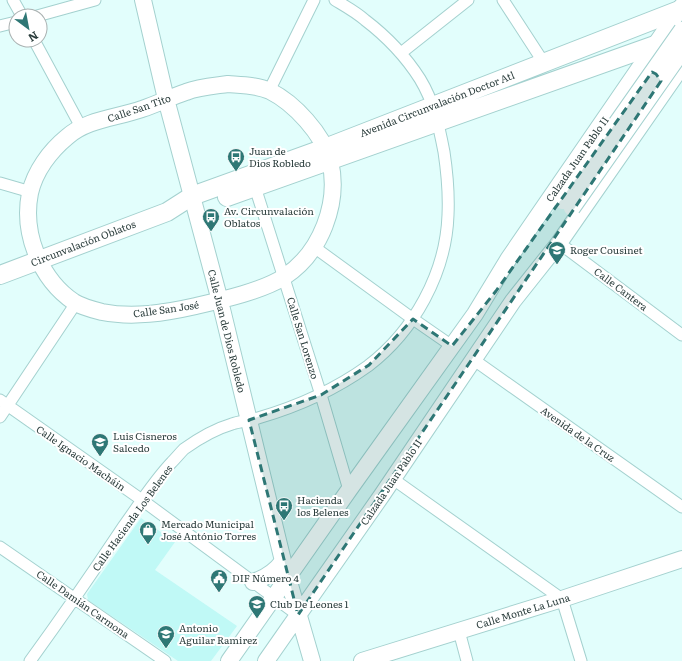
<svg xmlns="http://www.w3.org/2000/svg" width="682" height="661" font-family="Literata,serif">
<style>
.built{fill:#c0f9f6}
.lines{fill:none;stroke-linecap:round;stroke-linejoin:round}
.street-casing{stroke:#a4d1cf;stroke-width:13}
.secondary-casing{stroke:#a4d1cf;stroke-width:18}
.primary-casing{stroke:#a4d1cf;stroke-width:20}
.street{stroke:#fff;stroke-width:11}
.secondary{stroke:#fff;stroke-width:16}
.primary{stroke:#fff;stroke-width:18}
.secondary-bridge-casing{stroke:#a4d1cf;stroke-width:18;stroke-linecap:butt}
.secondary-bridge{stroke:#fff;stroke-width:16}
.marked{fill:#2e7775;fill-opacity:0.2;stroke:#2e7775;stroke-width:3;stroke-dasharray:8 5;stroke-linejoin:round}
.labels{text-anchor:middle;stroke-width:4;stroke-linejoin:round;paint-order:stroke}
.street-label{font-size:10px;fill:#2b3d3c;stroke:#fff}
.poi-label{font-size:10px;fill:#2b3d3c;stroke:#fff;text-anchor:start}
</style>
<rect width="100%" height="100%" fill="#e2fefc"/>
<path class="built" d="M141 518 175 542 155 570 237 626 211 661H178L88 600 87 594Z"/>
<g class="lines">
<defs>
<path id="street" d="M13 0 22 16
M503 0 544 63
M37 16 95 0
M0 26 16 22
M34 40 81 127
M401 53 468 0
M269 91 314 0
M0 183 31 192
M255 187 321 395 349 490
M559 243 682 335
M314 247 413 319 452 346
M474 360 682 507
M0 400 142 500 298 615
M0 417 76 303
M393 479 562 599 581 661
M0 547 165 661
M459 631 467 661
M30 661C62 617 93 572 123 527 139 505 153 482 172 462 176 458 180 453 184 449 198 439 215 429 232 424 240 421 250 421 258 418 296 407 336 389 368 366 414 331 446 273 448 215 449 194 447 172 444 152 439 126 434 102 420 79 406 57 386 36 365 20 356 12 345 6 335 0"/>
<path id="secondary" d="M143 0 166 99 220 301 283 561 312 661
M228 84C241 85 257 85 270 91 294 103 323 134 330 161 340 203 321 253 284 277 262 291 222 300 196 306 165 313 133 318 102 312 94 310 82 307 74 302 40 279 22 233 30 193 35 171 50 151 67 137 87 119 117 118 142 109 157 104 171 97 186 92 199 87 214 86 228 84Z
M253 582C266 578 275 572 283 561
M229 661 349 490 475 314 509 258 682 6
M266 661 382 495 513 301 559 243 682 66
M362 661 562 599 682 559"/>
<path id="primary" d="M227 197 655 45 682 34
M0 275 167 212 192 196 325 148 682 9"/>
</defs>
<use href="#street" class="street-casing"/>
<use href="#secondary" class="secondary-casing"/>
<use href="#primary" class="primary-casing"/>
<use href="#street" class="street"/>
<use href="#secondary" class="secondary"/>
<use href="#primary" class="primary"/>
<defs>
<path id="secondary-bridge" d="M562 201 682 30
M572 208 682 51"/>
</defs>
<use href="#secondary-bridge" class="secondary-bridge-casing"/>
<use href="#secondary-bridge" class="secondary-bridge"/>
</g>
<path class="marked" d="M652 72 656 74 661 81 298 615 249 420 321 395 369 365 413 319 452 346 496 291Z"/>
<defs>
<symbol id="bus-pin" viewBox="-11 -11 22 30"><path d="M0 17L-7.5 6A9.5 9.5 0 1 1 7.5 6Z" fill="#2e7775" stroke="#fff"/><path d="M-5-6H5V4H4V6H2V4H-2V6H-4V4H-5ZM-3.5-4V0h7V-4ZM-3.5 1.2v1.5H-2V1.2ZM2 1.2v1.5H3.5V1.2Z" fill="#fff"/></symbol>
<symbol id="school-pin" viewBox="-11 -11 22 30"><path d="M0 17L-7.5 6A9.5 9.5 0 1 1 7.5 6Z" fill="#2e7775" stroke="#fff"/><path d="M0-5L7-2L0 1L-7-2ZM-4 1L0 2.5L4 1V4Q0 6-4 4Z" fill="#fff"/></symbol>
<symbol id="shop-pin" viewBox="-11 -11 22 30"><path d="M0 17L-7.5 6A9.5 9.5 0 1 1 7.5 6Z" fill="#2e7775" stroke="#fff"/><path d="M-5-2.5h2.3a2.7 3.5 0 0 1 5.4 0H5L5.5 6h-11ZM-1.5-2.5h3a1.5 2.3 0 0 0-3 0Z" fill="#fff"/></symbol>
<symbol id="civic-pin" viewBox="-11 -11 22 30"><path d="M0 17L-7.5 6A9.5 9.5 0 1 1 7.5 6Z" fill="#2e7775" stroke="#fff"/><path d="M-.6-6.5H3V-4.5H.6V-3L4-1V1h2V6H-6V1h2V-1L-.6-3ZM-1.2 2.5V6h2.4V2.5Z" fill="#fff"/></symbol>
</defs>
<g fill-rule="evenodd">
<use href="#bus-pin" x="226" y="147" width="20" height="27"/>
<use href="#bus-pin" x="201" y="207" width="20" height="27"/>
<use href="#school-pin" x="547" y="240" width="20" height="27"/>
<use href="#school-pin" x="90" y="432" width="20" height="27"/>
<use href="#bus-pin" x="274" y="496" width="20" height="27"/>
<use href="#shop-pin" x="138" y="520" width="20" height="27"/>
<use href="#civic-pin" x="209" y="568" width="20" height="27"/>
<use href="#school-pin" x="247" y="594" width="20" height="27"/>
<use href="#school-pin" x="156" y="624" width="20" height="27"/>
</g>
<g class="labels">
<g class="street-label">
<text transform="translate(437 104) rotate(-21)" y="4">Avenida Circunvalación Doctor Atl</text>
<text transform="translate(139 108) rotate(-19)" y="4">Calle San Tito</text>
<text transform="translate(577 159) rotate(-55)" y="4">Calzada Juan Pablo II</text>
<text transform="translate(83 243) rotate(-21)" y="4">Circunvalación Oblatos</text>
<text transform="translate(621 289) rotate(37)" y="4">Calle Cantera</text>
<text transform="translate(166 309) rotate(-8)" y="4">Calle San José</text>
<text transform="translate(227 331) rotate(76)" y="4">Calle Juan de Dios Robledo</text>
<text transform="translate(303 338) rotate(73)" y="4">Calle San Lorenzo</text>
<text transform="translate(578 434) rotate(35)" y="4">Avenida de la Cruz</text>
<text transform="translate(81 458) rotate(35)" y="4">Calle Ignacio Macháin</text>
<text transform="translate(391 482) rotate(-56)" y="4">Calzada Juan Pablo II</text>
<text transform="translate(132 518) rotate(-54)" y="4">Calle Hacienda Los Belenes</text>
<text transform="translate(83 604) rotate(35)" y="4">Calle Damián Carmona</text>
<text transform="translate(523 611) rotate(-17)" y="4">Calle Monte La Luna</text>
</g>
<g class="poi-label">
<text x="249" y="155">Juan de<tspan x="249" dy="12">Dios Robledo</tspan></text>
<text x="224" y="215">Av. Circunvalación<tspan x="224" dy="12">Oblatos</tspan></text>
<text x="570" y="254">Roger Cousinet</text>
<text x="113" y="440">Luis Cisneros<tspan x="113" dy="12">Salcedo</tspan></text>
<text x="297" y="504">Hacienda<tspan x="297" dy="12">los Belenes</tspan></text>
<text x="161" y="528">Mercado Municipal<tspan x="161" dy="12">José António Torres</tspan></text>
<text x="232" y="582">DIF Número 4</text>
<text x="270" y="608">Club De Leones 1</text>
<text x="179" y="632">Antonio<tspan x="179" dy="12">Aguilar Ramirez</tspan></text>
</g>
</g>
<g transform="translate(28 28) rotate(148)"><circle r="19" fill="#ffffff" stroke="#aab1b1"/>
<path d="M0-3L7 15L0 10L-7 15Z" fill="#2e7775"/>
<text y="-6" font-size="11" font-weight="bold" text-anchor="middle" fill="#2b3d3c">N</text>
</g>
</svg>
